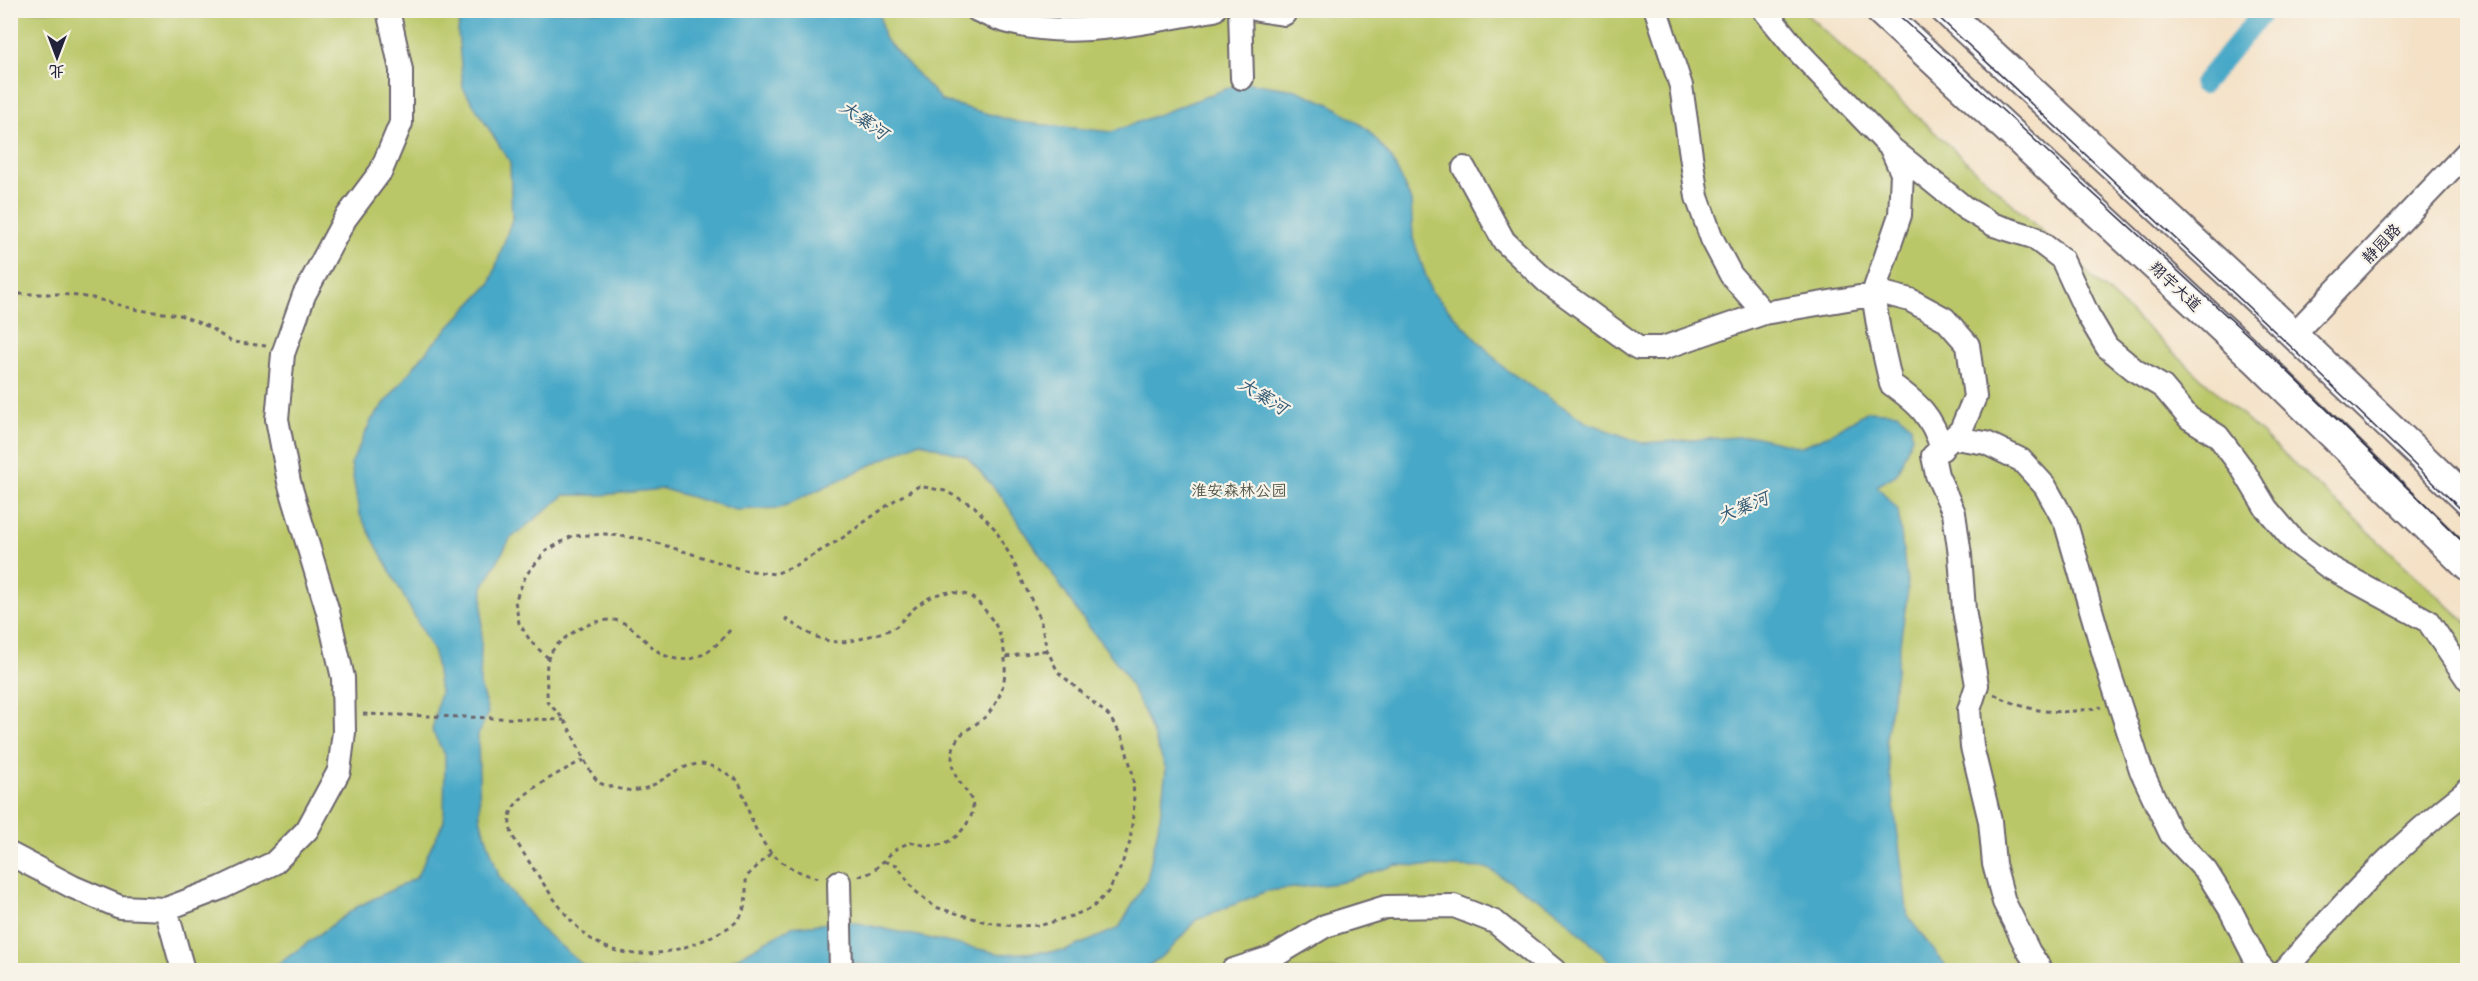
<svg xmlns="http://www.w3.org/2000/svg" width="2478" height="981" font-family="Pangolin,'LXGW WenKai TC',sans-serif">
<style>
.green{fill:#bac768;stroke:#6e7452;stroke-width:1.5}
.water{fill:#47a8c7;stroke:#346581;stroke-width:1.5}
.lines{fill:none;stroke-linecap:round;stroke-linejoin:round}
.canal{stroke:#47a8c7;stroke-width:20}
.minor-casing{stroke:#6c656c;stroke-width:26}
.major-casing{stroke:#6c656c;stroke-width:32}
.path{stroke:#6c656c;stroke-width:3;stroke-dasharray:4.5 4.5;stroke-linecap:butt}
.minor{stroke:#fff;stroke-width:22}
.major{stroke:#fff;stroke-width:28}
.tram{stroke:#22223b;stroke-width:1.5}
.labels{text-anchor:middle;stroke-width:4.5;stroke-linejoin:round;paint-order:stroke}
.street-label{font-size:16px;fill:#22223b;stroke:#f7f3e8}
.park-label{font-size:16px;fill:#505448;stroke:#f7f3e8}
.water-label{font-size:18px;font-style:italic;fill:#315873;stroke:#f7f3e8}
</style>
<rect width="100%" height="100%" fill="#f7f3e8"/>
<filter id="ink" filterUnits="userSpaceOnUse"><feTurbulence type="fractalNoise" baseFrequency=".0167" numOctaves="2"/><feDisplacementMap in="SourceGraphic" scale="12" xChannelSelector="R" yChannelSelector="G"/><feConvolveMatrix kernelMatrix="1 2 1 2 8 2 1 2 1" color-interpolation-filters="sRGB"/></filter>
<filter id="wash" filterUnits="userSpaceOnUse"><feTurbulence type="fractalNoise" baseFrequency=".008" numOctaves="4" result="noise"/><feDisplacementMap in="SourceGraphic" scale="24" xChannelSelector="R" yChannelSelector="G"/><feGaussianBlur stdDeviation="1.35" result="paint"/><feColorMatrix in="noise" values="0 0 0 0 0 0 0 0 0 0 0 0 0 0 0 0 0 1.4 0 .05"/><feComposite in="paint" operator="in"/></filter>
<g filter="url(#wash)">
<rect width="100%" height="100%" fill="#f4e1c6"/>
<path class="green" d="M10 11H1803L2467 623V970H11Z"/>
<path class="water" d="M460 11H879L884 38 942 101 1017 122 1112 132 1244 82 1296 90 1332 105 1367 129 1392 159 1411 201 1413 238 1431 291 1505 369 1586 422 1642 443 1753 436 1800 447 1829 435 1868 411 1898 413 1911 426 1912 437 1897 474 1877 486 1898 510 1908 590 1886 740 1908 917 1949 970H1619L1556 910 1487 868 1396 865 1339 883 1267 891 1196 920 1169 951 1143 970H898L841 961 817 970H712L721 967 791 927 848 921 1002 954 1065 951 1119 928 1147 880 1160 818 1166 769 1145 714 1123 671 1079 614 1002 497 967 457 920 442 780 508 736 510 663 489 602 495H565L510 539 483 587 480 685 488 713 478 735 480 818 499 876 540 928 584 966 598 970H270L357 907 416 878 444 821 445 755 432 731 440 692 434 653 359 513 351 464 372 419 429 348 490 284 512 219 510 162 463 88 458 33Z"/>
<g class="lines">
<path class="canal" d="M2203 84 2265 10"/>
</g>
</g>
<g filter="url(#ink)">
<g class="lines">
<defs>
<path id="minor" d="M977 10C1051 47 1137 23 1214 10
M1240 10 1242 78
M1258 10 1284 14
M1656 10 1681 86 1697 197 1712 239 1731 275 1764 313 1883 293 1910 300 1945 319 1968 345 1975 397 1961 430 1933 456 1937 475 1954 513 1960 555 1964 610 1977 685 1969 710 1972 747 1990 821 1994 864 2004 902 2029 952 2041 970
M1764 10 1794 47 1891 148 1902 173 1900 215 1873 294 1879 331 1891 384C1919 404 1932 416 1942 449
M1891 148 1965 208 1994 225 2033 237 2062 259 2088 315 2107 347 2136 371 2163 387 2189 418 2218 436 2242 468 2266 508 2294 541 2327 566 2428 621 2468 680
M1464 168 1504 241 1546 281 1638 348H1663L1764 313
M2294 334 2468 151
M1954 438 1986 443 2021 460 2045 486 2066 524 2110 675 2141 770 2171 834 2206 871 2230 909 2257 962 2264 970
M10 854 73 887 120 907 166 909 221 888 274 863 307 830 339 771 344 732 343 678 328 612 289 482 277 419 283 354 304 295 345 219 381 171 401 123V70L388 10
M839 882 841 970
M166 909 183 970
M1233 970 1273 957 1325 926 1386 907 1454 906 1495 922 1554 970
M2285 970C2341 905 2399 843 2468 790"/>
<path id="major" d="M1879 10 2257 361 2468 567
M1945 10 2264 306 2468 501"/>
</defs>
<use href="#minor" class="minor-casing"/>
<use href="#major" class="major-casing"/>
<path class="path" d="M10 294H61L93 298 138 310 180 315 207 326 232 342 266 346
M785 618C818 641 833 649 873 635 879 633 888 631 894 628 899 625 903 619 907 615 924 598 942 587 967 595 978 599 989 615 995 624 1010 653 1010 692 985 717 968 732 952 732 952 761 953 791 990 796 963 829 952 843 940 847 923 845 919 844 913 842 910 843 893 847 886 860 874 870 870 874 863 875 857 876
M730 630C711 654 685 671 656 650 644 641 634 626 619 621 597 615 559 636 549 656 544 668 548 690 547 702 553 708 559 713 563 719 575 734 586 772 600 783 603 785 609 786 613 787 654 801 664 768 698 764 712 763 727 774 739 781 754 830 763 865 819 878
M1006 657 1047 650
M548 658 531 642 519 623 515 601 526 575 546 551 572 536 605 534 644 539 744 570 775 574 796 565 841 539 895 500 919 486 945 491 974 506 995 529 1012 559 1040 618 1047 650 1058 672 1109 716 1123 738 1133 775 1134 805 1130 842 1120 869 1108 892 1092 908 1072 916 1042 925 1014 926 986 922 935 907 914 890 897 865 882 861
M1994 694C2033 714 2058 715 2101 707
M363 714 564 720
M584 760C567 768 520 792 512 810 508 820 510 828 513 837 533 867 560 914 587 936 625 966 679 954 718 933 728 928 737 924 742 914 747 903 746 888 746 877L771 853"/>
<use href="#minor" class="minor"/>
<use href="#major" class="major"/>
<path class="tram" d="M1893 10 2286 370 2468 547
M1931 10 2318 372 2468 516"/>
</g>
</g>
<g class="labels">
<g class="street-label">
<text transform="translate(2381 243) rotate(-46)" y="6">静园路</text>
<text transform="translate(2176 286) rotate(43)" y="6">翔宇大道</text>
</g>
<g class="park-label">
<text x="1239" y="496">淮安森林公园</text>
</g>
<g class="water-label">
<text transform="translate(864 120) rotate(35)" y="6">大寨河</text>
<text transform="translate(1263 396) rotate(32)" y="6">大寨河</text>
<text transform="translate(1743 507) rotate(-22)" y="6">大寨河</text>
</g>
</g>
<rect width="2478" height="981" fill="none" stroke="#f7f3e8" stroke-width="36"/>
<g transform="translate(57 57) rotate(180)" stroke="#f7f3e8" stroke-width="4.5" paint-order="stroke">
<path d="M0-4.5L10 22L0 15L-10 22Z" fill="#22223b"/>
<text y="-9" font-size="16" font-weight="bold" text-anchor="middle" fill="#22223b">北</text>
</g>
</svg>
